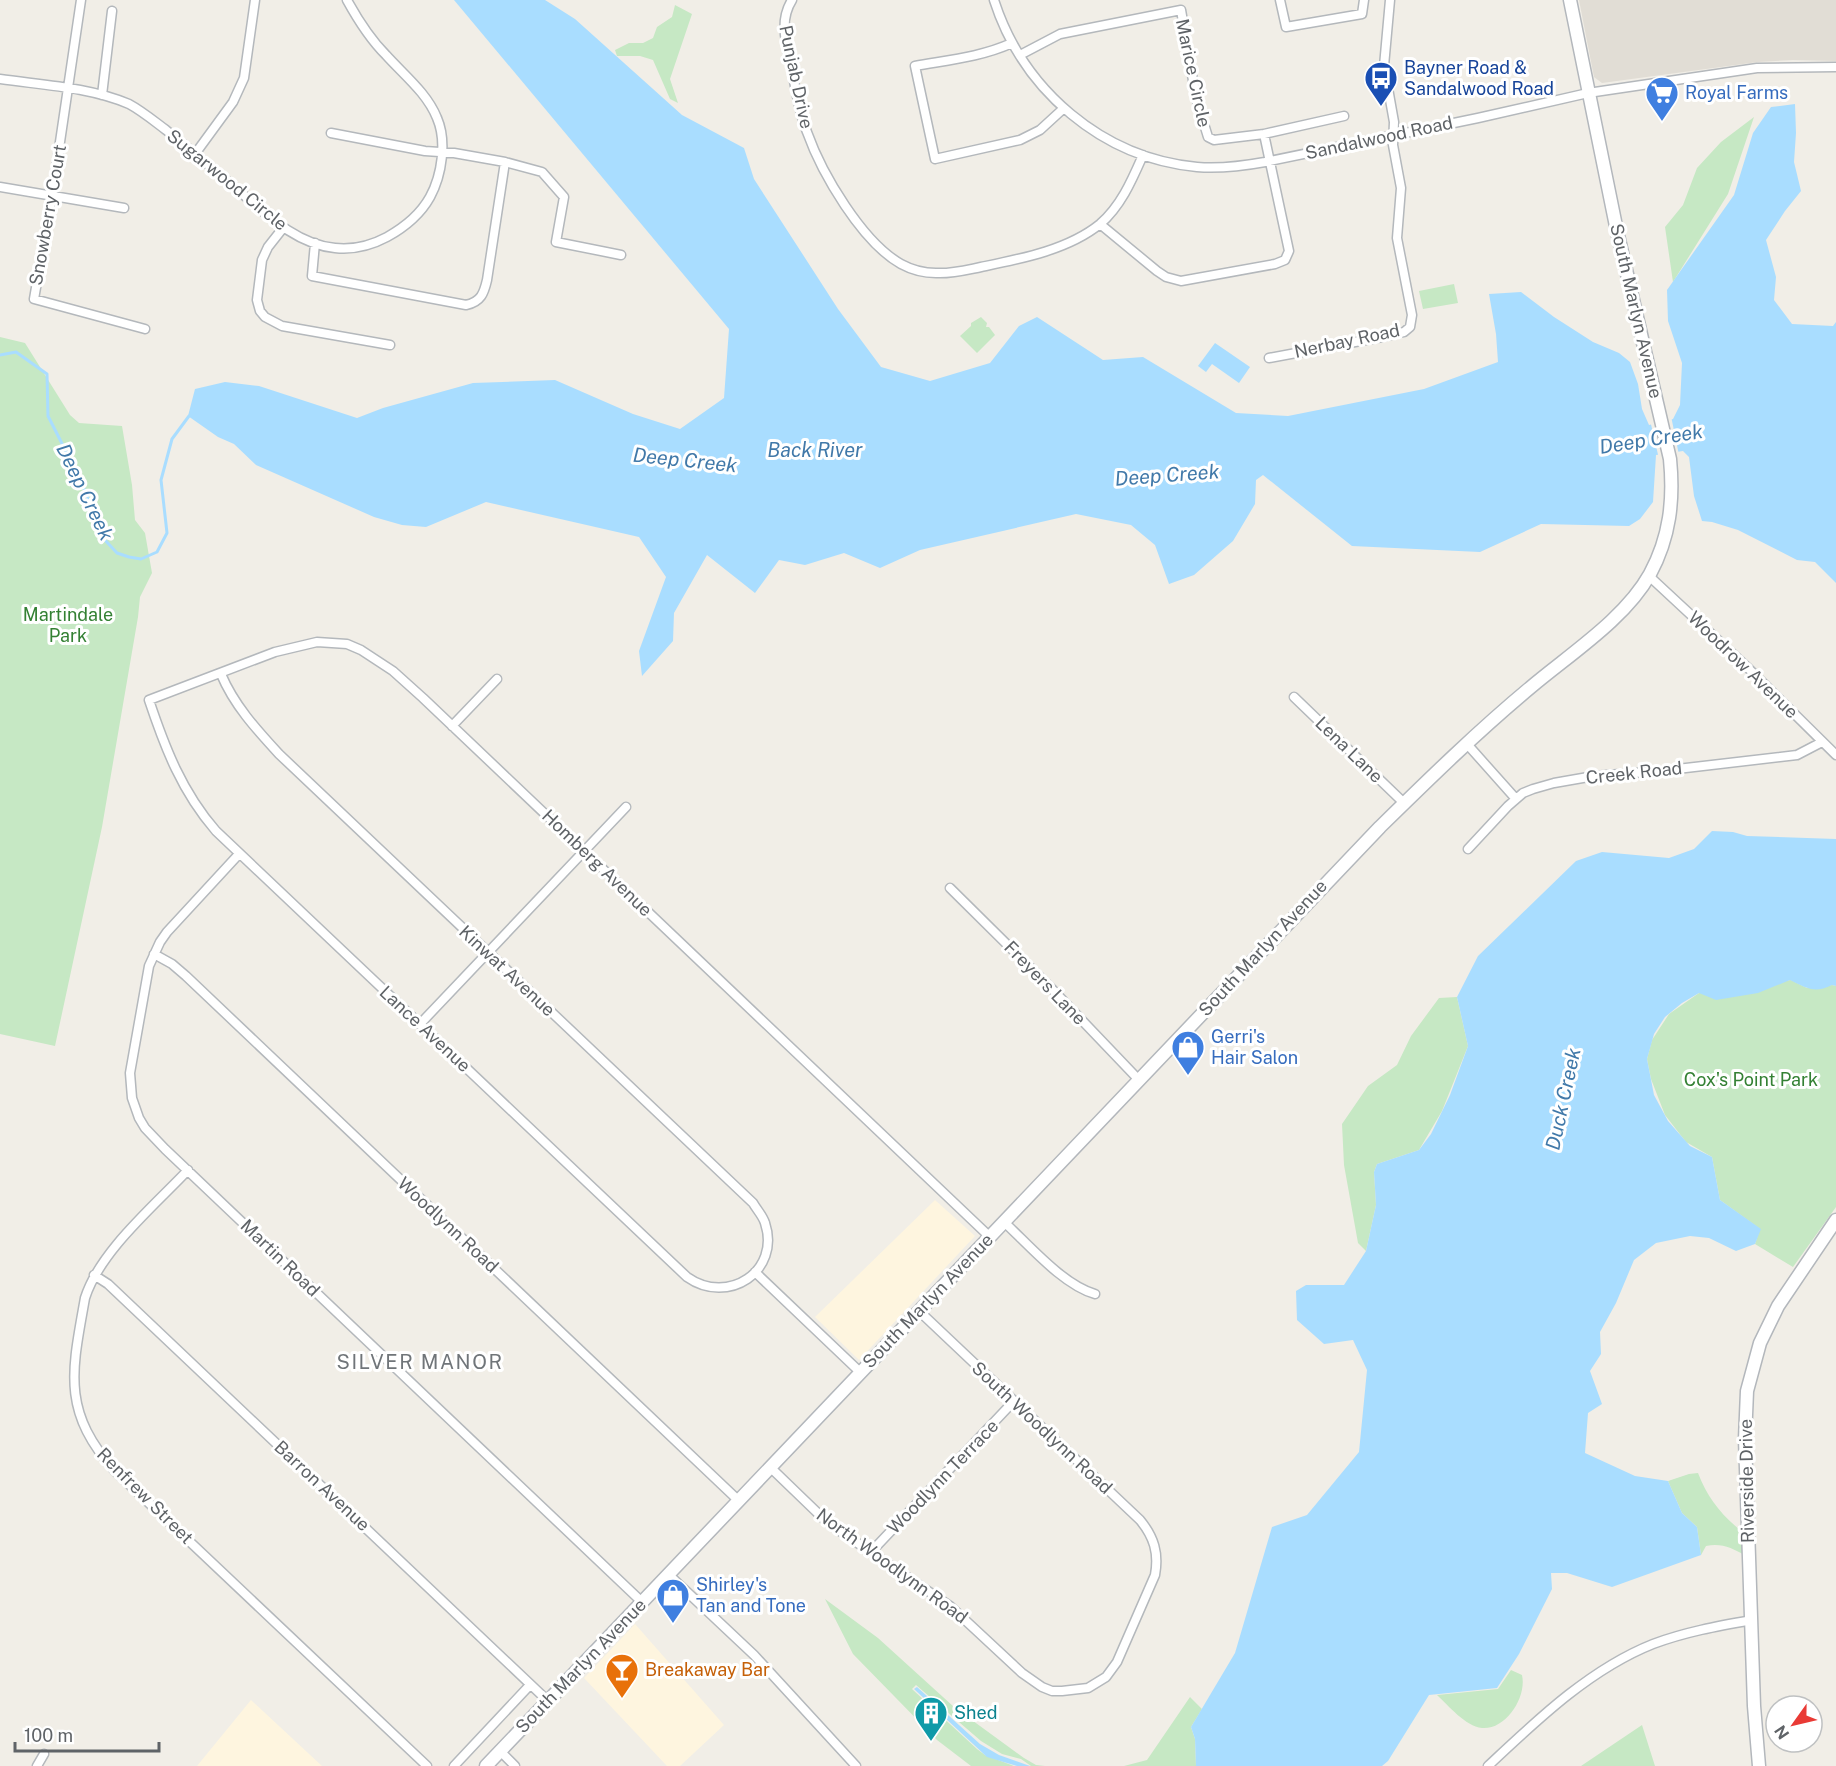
<svg xmlns="http://www.w3.org/2000/svg" width="1836" height="1766" font-family="'Public Sans',sans-serif">
<style>
.commercial{fill:#fef5df}
.education{fill:#e1ddd5}
.green{fill:#c6e8c4}
.water{fill:#a9ddff}
.pier{fill:#f1eee7}
.lines{fill:none;stroke-linecap:round;stroke-linejoin:round}
.stream{stroke:#a9ddff;stroke-width:3}
.street-casing{stroke:#b4b8bc;stroke-width:11}
.secondary-casing{stroke:#b3b7bc;stroke-width:15}
.street{stroke:#fff;stroke-width:8}
.secondary{stroke:#fff;stroke-width:12}
.labels{text-anchor:middle;stroke-width:6;stroke-linejoin:round;paint-order:stroke}
.transit-label{font-size:18px;fill:#164399;stroke:#fff;text-anchor:start}
.street-label{font-size:18px;fill:#5f6367;stroke:#fff}
.shop-label{font-size:18px;fill:#366cbe;stroke:#fff;text-anchor:start}
.park-label{font-size:18px;fill:#348134;stroke:#fff}
.food-label{font-size:18px;fill:#c56008;stroke:#fff;text-anchor:start}
.culture-label{font-size:18px;fill:#0d838f;stroke:#fff;text-anchor:start}
.water-label{font-size:20px;font-style:italic;fill:#4179a9;stroke:#fff}
.neighbourhood-label{font-size:20px;letter-spacing:1.5px;fill:#707579;stroke:#fff}
</style>
<rect width="100%" height="100%" fill="#f1eee7"/>
<path class="commercial" d="M935 1200 975 1236 859 1360 815 1317Z
M635 1624 724 1725 680 1766H667L584 1678Z
M251 1700 322 1766H197Z"/>
<path class="education" d="M1579 0H1836V61L1793 60 1758 62 1602 83 1594 77Z"/>
<path class="green" d="M675 5 692 14 670 79 678 103 670 99 653 60 640 56H617L615 50 629 43H643L653 38 657 27 672 17Z
M1754 117 1728 194 1673 282 1665 227 1683 205 1697 168 1721 142Z
M1454 284 1458 303 1423 309 1419 291Z
M981 317 987 323 986 327H989L995 335 977 353 960 336 971 326V323Z
M0 337 25 343 70 415 79 423 122 426 132 485 135 520 145 533 152 573 140 597 138 617 102 827 55 1046 0 1034Z
M1791 980 1807 988 1832 985 1836 986V1207L1793 1267 1755 1244 1760 1229 1720 1200 1712 1157 1686 1142 1665 1115 1651 1079 1647 1059 1652 1040 1669 1014 1699 993Z
M1457 997 1468 1046 1442 1111 1419 1150 1377 1164 1374 1172 1376 1205 1366 1251 1358 1243 1344 1165 1342 1124 1368 1086 1397 1065 1411 1036 1439 998Z
M1698 1473C1708 1499 1722 1516 1745 1534L1746 1556C1732 1548 1722 1543 1706 1546L1701 1555 1697 1527 1682 1513 1668 1481 1689 1474Z
M825 1599 878 1638 954 1707 1024 1758 1036 1765 1045 1766H1031L1021 1759 1002 1754 981 1741 916 1685 912 1689 977 1749 985 1755 1014 1766H971L937 1740 853 1654Z
M1511 1670 1522 1675C1527 1697 1506 1730 1482 1728 1465 1726 1449 1706 1437 1695L1498 1689Z
M1190 1697 1202 1709 1191 1727 1195 1739 1196 1766H1124L1147 1760Z
M1642 1725 1655 1766H1581Z"/>
<path class="water" d="M454 0H545L575 19 682 115 744 148 754 179 838 309 881 367 930 381 990 363 1019 326 1037 317 1103 360 1143 357 1236 413 1288 416 1424 389 1498 362 1496 334 1489 294 1521 292 1554 317 1593 342 1619 353 1630 362 1638 384 1642 409 1649 425 1673 419 1680 405 1682 363 1668 321 1667 290 1734 195 1753 133 1771 107 1795 104 1796 133 1794 162 1801 191 1785 211 1766 240 1776 277 1774 300 1792 324 1833 326 1836 322V583L1815 562 1797 560 1738 530 1712 522 1702 521 1694 496 1689 457 1683 451 1656 455 1653 502 1640 519 1629 526 1541 524 1480 552 1352 546 1263 475 1256 480 1255 504 1233 541 1194 575 1169 584 1155 545 1131 525 1076 514 920 550 880 568 844 553 805 565 779 560 755 593 707 555 674 613 673 641 642 676 639 651 666 577 639 537 486 502 426 527 402 525 374 517 256 465 234 444 218 437 188 416 195 389 225 382 259 386 357 418 383 408 473 383 555 380 633 414 680 429 724 398 729 329Z
M1215 343 1250 367 1239 383 1212 364 1206 372 1198 366Z
M1712 831 1733 832 1747 836 1836 839V986L1832 985C1814 994 1807 988 1790 980L1758 993 1716 1000 1699 993 1682 1003 1665 1017 1654 1034 1647 1059 1654 1095 1668 1121 1690 1146 1712 1157 1720 1200 1761 1229 1755 1244 1736 1251 1709 1238 1690 1236 1656 1243 1634 1260 1616 1303 1600 1332 1601 1354 1590 1371 1602 1404 1588 1413 1585 1453 1635 1476 1668 1481 1682 1513 1697 1527 1701 1555 1612 1587 1567 1573H1551L1552 1589 1519 1654 1497 1688 1429 1695 1388 1761 1382 1766H1196L1195 1739 1191 1727 1235 1653 1272 1527 1307 1515 1359 1452 1367 1370 1353 1340 1324 1344 1297 1320 1296 1291 1306 1285H1344L1366 1251 1376 1205 1374 1172 1377 1164 1419 1150 1431 1134 1450 1095 1468 1046 1457 997 1478 956 1576 861 1602 852 1669 858 1694 849Z
M917 1687 980 1744 999 1755 1030 1766H1017L987 1757 914 1689Z"/>
<path class="pier" d="M1671 416 1679 455 1659 459 1650 420V421Z"/>
<g class="lines">
<path class="stream" d="M0 355 16 352 47 374 48 416 81 481 104 539 117 553 129 557 141 559 157 552 167 533 161 480 172 439 189 416"/>
<defs>
<path id="street" d="M81 0 52 196 34 299 145 329
M792 0C778 22 787 46 792 70 796 91 799 112 807 132 822 174 862 242 901 264 912 270 923 273 936 273 951 274 966 270 981 267 1020 259 1068 250 1100 224 1121 206 1132 180 1143 155
M994 0C1023 90 1102 158 1197 167 1220 169 1243 166 1265 162L1478 118 1588 93 1757 68 1836 67
M1280 0 1286 27 1362 14 1364 0
M1012 43C981 57 948 60 915 66L935 159 1020 140 1040 130 1064 108
M1020 55 1060 34 1181 10 1196 98 1208 137 1214 140 1264 134 1344 116
M0 79C42 85 89 87 129 104 142 111 154 121 166 130 188 148 210 166 232 185 262 210 294 244 335 248 353 250 372 245 387 237 405 227 420 215 430 197 442 175 447 141 437 118 427 93 404 75 386 55 370 39 358 20 347 0
M102 95 112 11
M195 154 233 102 244 78 255 0
M505 162 542 172 564 197 556 242 621 255
M0 187 124 208
M1100 224 1157 271 1166 277 1181 281 1275 264 1285 260 1289 251 1264 134
M283 228 268 247 262 260 257 300 260 311 265 317 282 326 390 345
M315 243 312 276 466 305C481 302 484 293 487 280L505 162 454 153 425 151 331 133
M1269 358 1382 337 1404 332 1410 327 1412 315 1397 238 1401 188 1393 145 1394 122 1384 66 1390 0
M1649 576 1747 667 1836 755
M221 674C234 705 256 729 279 754L753 1203C757 1210 763 1216 765 1223 781 1271 728 1306 687 1277L216 831C182 792 165 748 149 700L275 652 317 642 347 644 361 650 393 671 423 698 990 1237
M1294 697 1404 803
M452 726 497 679
M1467 744 1516 799
M1468 849 1508 806 1523 793 1533 789 1554 783 1594 776 1660 771 1797 755 1822 742
M239 854 167 932 160 942 149 966 130 1073 132 1098 139 1118 145 1128 165 1149 642 1602
M950 888 1053 990 1139 1080
M154 954 172 964 186 976 739 1501
M420 1024 626 807
M188 1170C154 1206 100 1251 85 1298 72 1371 61 1411 115 1471L427 1766
M1004 1222C1029 1245 1063 1285 1095 1294
M755 1272 860 1372
M94 1275 108 1284 548 1701
M771 1468 828 1523 950 1606 1022 1673 1042 1687 1052 1691H1062L1088 1688 1106 1677 1117 1662 1155 1575C1159 1553 1154 1537 1140 1520L919 1311
M871 1552 1014 1401
M668 1574 754 1655 856 1766
M500 1751 515 1766
M37 1766 44 1754
M454 1766 530 1685
M1488 1766C1537 1720 1590 1669 1653 1644 1685 1632 1718 1626 1752 1620"/>
<path id="secondary" d="M486 1766 1380 827C1429 779 1478 731 1531 687 1570 654 1625 619 1650 574 1670 537 1674 500 1670 459L1617 231 1570 0
M1759 1766 1754 1706 1745 1439 1747 1391 1760 1343 1778 1306 1836 1220"/>
</defs>
<use href="#street" class="street-casing"/>
<use href="#secondary" class="secondary-casing"/>
<use href="#street" class="street"/>
<use href="#secondary" class="secondary"/>
</g>
<defs>
<symbol id="bus-pin" viewBox="-11 -11 22 30"><path d="M0 17L-7.5 6A9.5 9.5 0 1 1 7.5 6Z" fill="#1a4fb4" stroke="#fff"/><path d="M-5-6H5V4H4V6H2V4H-2V6H-4V4H-5ZM-3.5-4V0h7V-4ZM-3.5 1.2v1.5H-2V1.2ZM2 1.2v1.5H3.5V1.2Z" fill="#fff"/></symbol>
<symbol id="supermarket-pin" viewBox="-11 -11 22 30"><path d="M0 17L-7.5 6A9.5 9.5 0 1 1 7.5 6Z" fill="#3f7fe0" stroke="#fff"/><path d="M-6-5.5h2.5l.6 2H6L4.5 2H-2.5L-4.4-4H-6ZM-1.5 3.2a1.3 1.3 0 1 0 .1 0ZM3 3.2a1.3 1.3 0 1 0 .1 0Z" fill="#fff"/></symbol>
<symbol id="shop-pin" viewBox="-11 -11 22 30"><path d="M0 17L-7.5 6A9.5 9.5 0 1 1 7.5 6Z" fill="#3f7fe0" stroke="#fff"/><path d="M-5-2.5h2.3a2.7 3.5 0 0 1 5.4 0H5L5.5 6h-11ZM-1.5-2.5h3a1.5 2.3 0 0 0-3 0Z" fill="#fff"/></symbol>
<symbol id="bar-pin" viewBox="-11 -11 22 30"><path d="M0 17L-7.5 6A9.5 9.5 0 1 1 7.5 6Z" fill="#e8710a" stroke="#fff"/><path d="M-6-5H6L.8 .8V4.5H3.5V6h-7V4.5H-.8V.8Z" fill="#fff"/></symbol>
<symbol id="building-pin" viewBox="-11 -11 22 30"><path d="M0 17L-7.5 6A9.5 9.5 0 1 1 7.5 6Z" fill="#0f9aa8" stroke="#fff"/><path d="M-4-6H4V6H1V3H-1V6H-4ZM-2.5-4.3h1.7v1.8h-1.7ZM.8-4.3h1.7v1.8H.8ZM-2.5-1h1.7V.8h-1.7ZM.8-1h1.7V.8H.8Z" fill="#fff"/></symbol>
</defs>
<g fill-rule="evenodd">
<use href="#bus-pin" x="1362" y="59" width="38" height="52"/>
<use href="#supermarket-pin" x="1643" y="74" width="38" height="52"/>
<use href="#shop-pin" x="1169" y="1028" width="38" height="52"/>
<use href="#shop-pin" x="654" y="1576" width="38" height="52"/>
<use href="#bar-pin" x="603" y="1651" width="38" height="52"/>
<use href="#building-pin" x="912" y="1694" width="38" height="52"/>
</g>
<g class="labels">
<g class="transit-label">
<text x="1404" y="74">Bayner Road &amp;<tspan x="1404" dy="21">Sandalwood Road</tspan></text>
</g>
<g class="street-label">
<text transform="translate(1193 73) rotate(78)" y="6">Marice Circle</text>
<text transform="translate(796 77) rotate(78)" y="6">Punjab Drive</text>
<text transform="translate(1379 138) rotate(-12)" y="6">Sandalwood Road</text>
<text transform="translate(227 180) rotate(39)" y="6">Sugarwood Circle</text>
<text transform="translate(48 215) rotate(-80)" y="6">Snowberry Court</text>
<text transform="translate(1636 311) rotate(77)" y="6">South Marlyn Avenue</text>
<text transform="translate(1347 341) rotate(-12)" y="6">Nerbay Road</text>
<text transform="translate(1743 665) rotate(44)" y="6">Woodrow Avenue</text>
<text transform="translate(1349 750) rotate(44)" y="6">Lena Lane</text>
<text transform="translate(1634 773) rotate(-6)" y="6">Creek Road</text>
<text transform="translate(597 863) rotate(44)" y="6">Homberg Avenue</text>
<text transform="translate(1263 948) rotate(-47)" y="6">South Marlyn Avenue</text>
<text transform="translate(507 971) rotate(43)" y="6">Kinwat Avenue</text>
<text transform="translate(1045 983) rotate(46)" y="6">Freyers Lane</text>
<text transform="translate(425 1029) rotate(43)" y="6">Lance Avenue</text>
<text transform="translate(448 1225) rotate(43)" y="6">Woodlynn Road</text>
<text transform="translate(280 1258) rotate(44)" y="6">Martin Road</text>
<text transform="translate(928 1301) rotate(-46)" y="6">South Marlyn Avenue</text>
<text transform="translate(1042 1428) rotate(43)" y="6">South Woodlynn Road</text>
<text transform="translate(943 1477) rotate(-46)" y="6">Woodlynn Terrace</text>
<text transform="translate(1747 1481) rotate(-91)" y="6">Riverside Drive</text>
<text transform="translate(322 1486) rotate(43)" y="6">Barron Avenue</text>
<text transform="translate(145 1496) rotate(45)" y="6">Renfrew Street</text>
<text transform="translate(892 1566) rotate(36)" y="6">North Woodlynn Road</text>
<text transform="translate(581 1666) rotate(-46)" y="6">South Marlyn Avenue</text>
</g>
<g class="shop-label">
<text x="1685" y="99">Royal Farms</text>
<text x="1211" y="1043">Gerri's<tspan x="1211" dy="21">Hair Salon</tspan></text>
<text x="696" y="1591">Shirley's<tspan x="696" dy="21">Tan and Tone</tspan></text>
</g>
<g class="park-label">
<text x="68" y="621">Martindale<tspan x="68" dy="21">Park</tspan></text>
<text x="1751" y="1086">Cox's Point Park</text>
</g>
<g class="food-label">
<text x="645" y="1676">Breakaway Bar</text>
</g>
<g class="culture-label">
<text x="954" y="1719">Shed</text>
</g>
<g class="water-label">
<text transform="translate(1651 439) rotate(-9)" y="7">Deep Creek</text>
<text x="815" y="457">Back River</text>
<text transform="translate(685 460) rotate(6)" y="7">Deep Creek</text>
<text transform="translate(1167 475) rotate(-4)" y="7">Deep Creek</text>
<text transform="translate(85 492) rotate(64)" y="7">Deep Creek</text>
<text transform="translate(1563 1099) rotate(-78)" y="7">Duck Creek</text>
</g>
<g class="neighbourhood-label">
<text x="420" y="1369">SILVER MANOR</text>
</g>
</g>
<g transform="translate(1794 1724) rotate(236)"><circle r="28" fill="#ffffff" stroke="#bfc1c2" stroke-width="1.5"/>
<path d="M0-4.5L10 22L0 15L-10 22Z" fill="#e93a35"/>
<text y="-9" font-size="16" font-weight="bold" text-anchor="middle" fill="#5f6367">N</text>
</g>
<path d="M15 1742v9h144v-9" fill="none" stroke="#5f6367" stroke-width="3"/>
<text x="24" y="1742" font-size="18" fill="#5f6367" stroke="#ffffff" stroke-width="4.5" paint-order="stroke">100 m</text>
</svg>
